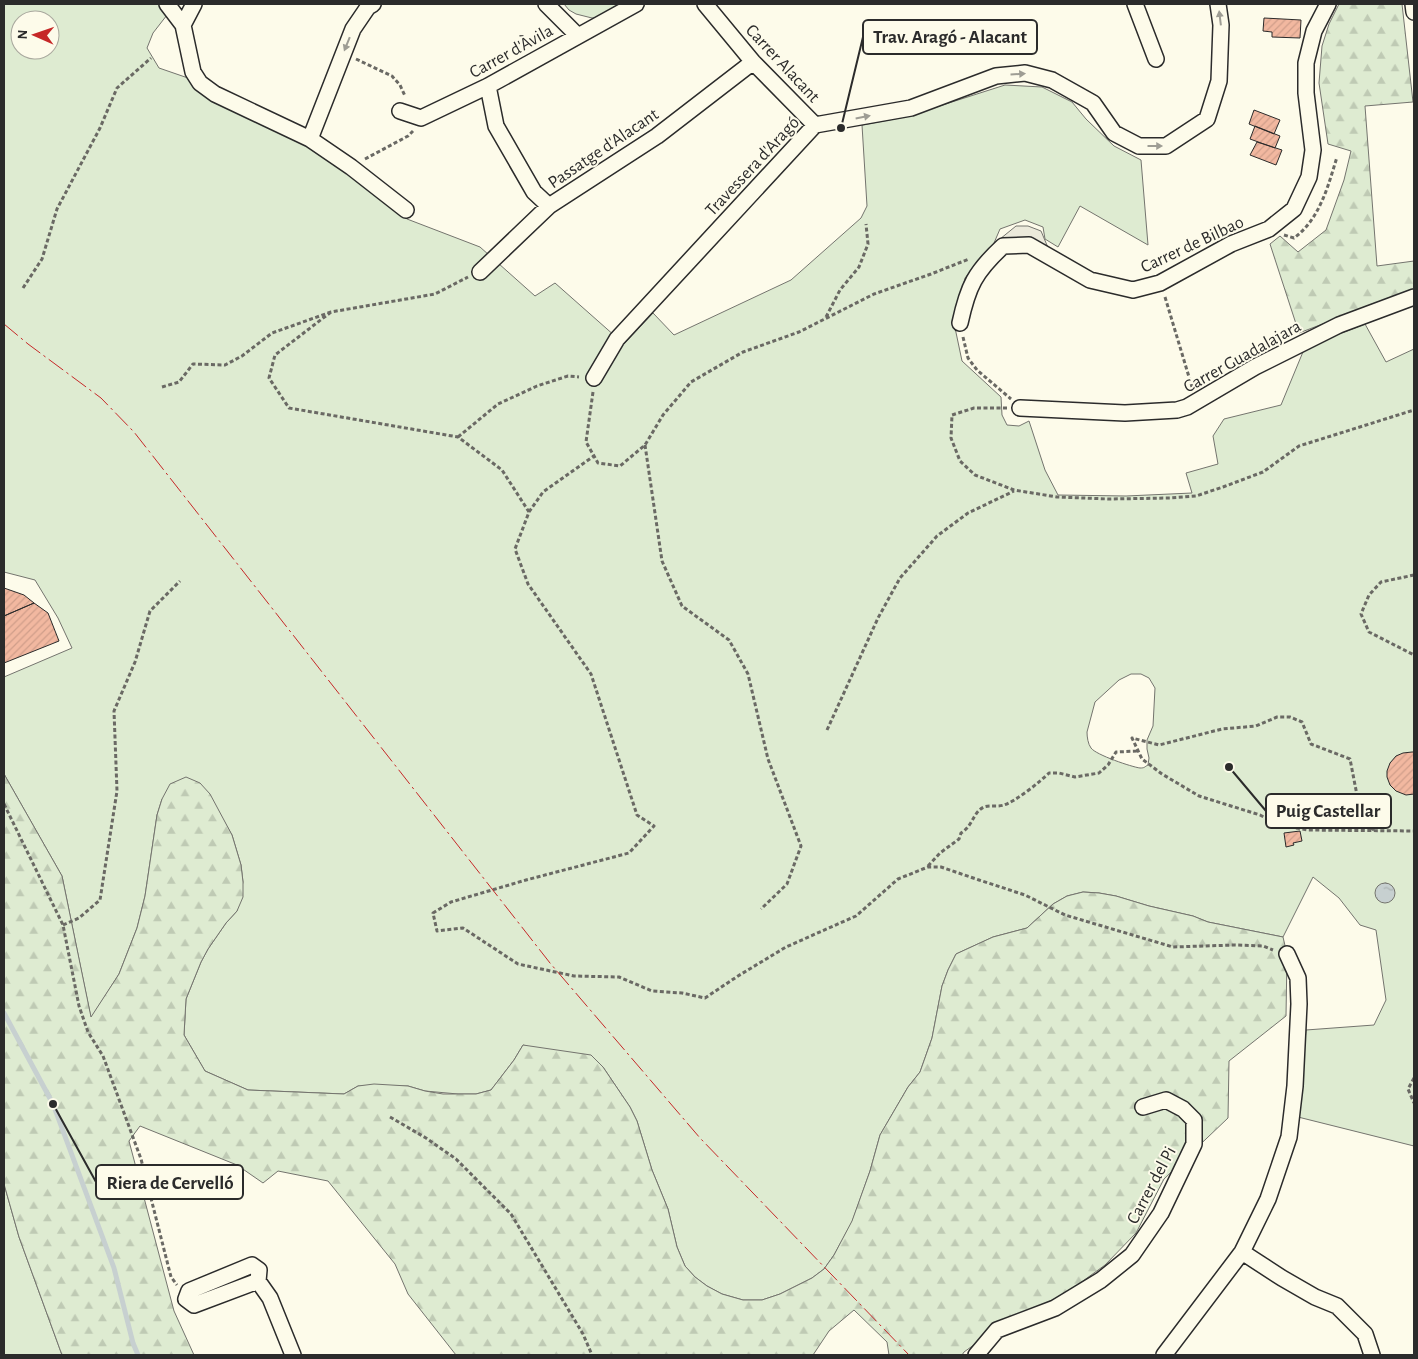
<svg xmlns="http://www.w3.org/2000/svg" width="1418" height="1359" font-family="'Alegreya Sans',sans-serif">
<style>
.green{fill:#deebd1;stroke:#74746e;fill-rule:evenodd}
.forest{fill:url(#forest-firs);stroke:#74746e}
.parking{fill:#eceadb;stroke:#74746e}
.water{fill:url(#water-ripples);stroke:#74746e}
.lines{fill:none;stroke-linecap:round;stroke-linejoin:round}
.stream{stroke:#c7d0d0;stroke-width:5}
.building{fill:url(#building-hatch);stroke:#2b2b2b}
.minor-casing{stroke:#2b2b2b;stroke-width:18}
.path{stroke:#6a6964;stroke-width:3;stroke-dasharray:4 2.5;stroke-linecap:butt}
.minor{stroke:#fdfbea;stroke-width:15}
.power{stroke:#c62828;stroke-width:1;stroke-dasharray:18 4 2.5 4;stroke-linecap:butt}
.oneway{fill:#9e9d94}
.labels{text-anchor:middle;stroke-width:4;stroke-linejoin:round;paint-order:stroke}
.street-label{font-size:18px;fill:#2b2b2b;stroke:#fdfbea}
.leader{fill:none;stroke:#2b2b2b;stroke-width:2}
.callout-dot{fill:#2b2b2b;stroke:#fdfbea;stroke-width:2}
.callout{fill:#fdfbea;stroke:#2b2b2b;stroke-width:2}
.callout-label{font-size:19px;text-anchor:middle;font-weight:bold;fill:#2b2b2b}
</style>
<defs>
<pattern id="forest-firs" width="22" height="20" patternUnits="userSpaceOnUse" patternTransform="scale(1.25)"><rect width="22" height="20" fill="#deebd1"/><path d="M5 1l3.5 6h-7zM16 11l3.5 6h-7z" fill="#bfcab4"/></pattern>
<pattern id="water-ripples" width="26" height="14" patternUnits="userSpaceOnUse" patternTransform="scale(1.25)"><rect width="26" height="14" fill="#c7d0d0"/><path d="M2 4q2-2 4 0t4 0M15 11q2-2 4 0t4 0" fill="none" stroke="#abb3b3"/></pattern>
<pattern id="building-hatch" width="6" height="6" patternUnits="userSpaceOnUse" patternTransform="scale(1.25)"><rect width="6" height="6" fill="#f2b8a0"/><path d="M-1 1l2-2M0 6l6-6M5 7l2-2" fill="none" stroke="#d09e8a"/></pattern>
</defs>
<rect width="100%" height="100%" fill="#fdfbea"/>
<path class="green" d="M4 4H158L167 15 153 33 147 48 159 68 188 78 304 141 407 219 480 247 535 296 555 283 624 344 653 313 674 335 791 280 861 218 867 206 862 125 905 117 1005 85 1042 87 1072 102 1086 119 1114 146 1141 160 1148 245 1080 206 1058 247 1045 239 1043 227 1025 220 1000 229 994 243 965 278 954 323 962 361 1001 397 1002 415 1007 425 1019 426 1029 421 1045 470 1058 495 1126 496 1192 493 1186 473 1218 464 1213 436 1224 419 1281 405 1305 347 1365 324 1386 362 1414 349V1146L1298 1117 1306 1030 1374 1025 1386 1000 1376 930 1360 925 1339 898 1313 877 1283 937 1208 922 1193 916 1149 906 1116 896 1099 893 1083 892 1067 896 1053 904 1027 928 993 937 956 954 948 970 942 986 932 1038 920 1072 908 1087 880 1135 870 1171 852 1222 834 1255 824 1269 812 1278 780 1294 762 1300H743L722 1294 707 1286 695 1277 685 1266 677 1247 668 1209 652 1170 637 1121 630 1107 603 1067 523 1045 514 1060 491 1090 476 1094H458L425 1091 408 1086H358L344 1094 248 1090 205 1071 184 1035 186 999 201 962 208 949 226 923 237 911 243 882 241 865 232 835 217 809 162 799 157 815 145 896 137 928 119 974 91 1018 62 876 4 774V677L72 648 58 618 35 580 4 572ZM20 20H50V50H20ZM1131 674H1141L1149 678 1155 688 1153 726 1147 740V749L1149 758 1148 765C1144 767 1145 768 1140 768 1132 767 1096 755 1091 748 1088 744 1087 737 1087 732L1095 702 1119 680ZM1386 883 1393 888 1380 901 1376 896 1382 884Z
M564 4H619L599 18H592L576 14 569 10Z
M4 1184 19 1237 62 1355H4Z"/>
<path class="forest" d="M1339 4H1402L1413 102 1365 106 1377 266 1414 261V289L1299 333 1270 244 1280 236 1298 252 1326 230 1344 180 1351 151 1328 144 1319 83 1322 46 1329 24Z
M4 774 62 876 91 1017 119 974 137 928 145 896 157 815 162 799 170 784 186 777 200 783 210 794 232 835 241 865 243 882V897L237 911 226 923 208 949 201 962 186 999 184 1035 205 1071 248 1090 344 1094 358 1086 374 1084 408 1086 425 1091 443 1094H476L491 1090 514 1060 523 1045 591 1055 603 1067 630 1107 637 1121 652 1170 668 1209 677 1247 685 1266 695 1277 707 1286 722 1294 743 1300H762L780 1294 812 1278 824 1269 834 1255 852 1221 870 1171 880 1135 908 1087 920 1072 932 1038 942 986 948 970 956 954 993 937 1027 928 1053 904 1067 896 1083 892 1099 893 1116 896 1149 906 1193 916 1208 922 1283 937 1287 954 1286 1016 1229 1061 1228 1118 1164 1179 1136 1233 1105 1265 1065 1294 1006 1322 964 1352 962 1355H889L887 1342 854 1310 829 1331 813 1355H456L408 1294 395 1264 328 1181 278 1171 263 1183 237 1165 140 1126 129 1141 174 1311 194 1355H62L19 1237 4 1184Z"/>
<path class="parking" d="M1016 226H1028L1041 231 1049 250 1003 246 1000 239Z"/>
<path class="water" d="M1375 893a10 10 0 1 1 20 0a10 10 0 1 1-20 0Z"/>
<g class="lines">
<path class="stream" d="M4 1013 53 1104 114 1268 133 1343 138 1355"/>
</g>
<path class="building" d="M1264 18 1301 20 1300 38 1272 37V32L1263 31Z
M1254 110 1280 120 1274 134 1249 124Z
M1255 126 1280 136 1275 148 1250 139Z
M1257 142 1282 150 1276 165 1250 155Z
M4 588 24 595 34 603 4 616Z
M34 603 48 613 59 641 4 663V616Z
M1412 752H1414V794L1406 795 1396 791 1390 785 1387 777V771L1390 763 1396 756 1403 753Z
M1300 831 1302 841 1293 843 1294 845 1286 847 1284 833Z"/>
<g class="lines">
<defs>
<path id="minor" d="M167 4 183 25 193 72 200 83 215 94 310 139 351 167 406 210
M546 4 578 36
M705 4 753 62 815 125
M1135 4 1156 59
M1413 4 1414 12
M183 25 194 4
M488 86 496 126 534 192 549 206
M400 111 421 118 488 86 636 4
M310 139 353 29 368 7 373 4
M480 272 549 206 657 136 753 62
M960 323C968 286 975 272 1003 246L1029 245 1090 280 1133 290 1160 283 1231 244 1269 229 1294 209 1309 177 1313 150 1306 93V63L1314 31 1328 4
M594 378 617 339 815 125 911 108 996 76 1025 73 1052 80 1093 103 1114 133 1139 146H1166L1207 119 1219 81 1221 25 1218 4
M1020 408 1125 413 1177 410 1187 407 1255 367 1339 325 1414 297
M1242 1252 1282 1278 1315 1297 1337 1306 1365 1334 1372 1355
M252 1265 259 1270 258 1281 194 1305 186 1299 189 1291Z
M258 1281 270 1298 293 1355
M976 1355 997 1330 1055 1308 1101 1280 1132 1255 1161 1213 1194 1144V1120L1183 1109 1166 1100 1143 1107
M1164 1355 1242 1252 1268 1199 1289 1137 1295 1086 1299 1004 1298 978 1287 954"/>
</defs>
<use href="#minor" class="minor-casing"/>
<path class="path" d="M356 59 392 76 400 85 405 96
M365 159 408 136 413 131
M1284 235 1294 238C1320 219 1328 186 1337 157
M23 288 42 259 57 209 100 128 117 88 151 58
M1165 297 1192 387
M331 312 275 355 269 378 289 408 458 437 502 470 529 512 515 549 528 584 591 674 637 815 654 826 629 853 526 880 451 902 433 913 437 931 463 928 518 964 574 976 619 977 652 991 682 993 705 998 738 976 786 947 856 916 898 879 928 867H941L979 880 1025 895 1065 915 1173 947 1235 945 1263 946 1273 950
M826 317 840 290 859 267 868 244 866 224
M963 337 968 358 977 370 1011 399
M162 387 179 382 193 364 225 365 242 356 272 333 331 312 435 294 468 277
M593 392 586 442 598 463 620 466 645 445 663 415 691 382 743 352 799 332 874 294 931 274 969 259
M1007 408H974L952 415 951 438 960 461 975 475 1014 490 1057 497 1108 499 1170 498 1196 496 1223 487 1263 472 1299 446 1414 410
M458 437 498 404 537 386 568 376 579 377
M645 445 662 561 682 606 729 640 748 674 768 759 801 846 787 884 761 909
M529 512 543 492 594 456
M1414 575 1381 582 1369 595 1361 614 1369 632 1414 655
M827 730 878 618 900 578 937 536 968 513 1014 491
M4 804 63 925 79 1006 88 1032 103 1056 141 1159 171 1277 177 1285
M1374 830 1362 821 1350 759 1311 744 1302 722 1290 717H1277L1256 726 1222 729 1159 745 1132 738 1142 759 1162 774 1199 796 1260 815 1279 825 1308 830 1414 831
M928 866 940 853 959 839 961 833C973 826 973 812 984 807 990 805 998 807 1004 805 1016 801 1040 782 1049 773H1059L1075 777 1099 773 1108 765 1116 752 1138 751
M63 925 79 918 100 900 117 791 114 711 135 662 150 611 180 581
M1414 1078 1408 1089 1414 1103
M390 1117 426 1138 456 1159 511 1214 583 1334 592 1355"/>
<use href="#minor" class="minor"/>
<path class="power" d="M4 324 28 344 101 398 134 432 550 963 700 1138 909 1355"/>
</g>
<defs><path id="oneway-solid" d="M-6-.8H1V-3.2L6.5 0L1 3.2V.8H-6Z" transform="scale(1.25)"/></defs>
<g class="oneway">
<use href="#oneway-solid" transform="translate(1220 18) rotate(-97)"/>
<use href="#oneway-solid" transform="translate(347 44) rotate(112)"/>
<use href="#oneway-solid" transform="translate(1018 74) rotate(-4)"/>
<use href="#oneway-solid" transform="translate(863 117) rotate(-11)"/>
<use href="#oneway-solid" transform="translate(1155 146)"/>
</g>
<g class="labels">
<g class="street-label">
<text transform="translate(511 51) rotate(-29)" y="6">Carrer d'Àvila</text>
<text transform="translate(783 63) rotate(47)" y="6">Carrer Alacant</text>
<text transform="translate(603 148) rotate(-34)" y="6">Passatge d'Alacant</text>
<text transform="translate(752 166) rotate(-47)" y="6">Travessera d'Aragó</text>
<text transform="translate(1192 244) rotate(-25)" y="6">Carrer de Bilbao</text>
<text transform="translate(1242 356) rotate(-29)" y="6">Carrer Guadalajara</text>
<text transform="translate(1151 1185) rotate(-62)" y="6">Carrer del Pi</text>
</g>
</g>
<path class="leader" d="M841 128L863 37M1229 767L1266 811M53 1104L96 1182"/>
<g class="callout-dot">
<circle cx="841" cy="128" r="5"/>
<circle cx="1229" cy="767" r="5"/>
<circle cx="53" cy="1104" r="5"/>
</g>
<g class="callout">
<rect x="863" y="20" width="174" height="34" rx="5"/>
<rect x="1266" y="794" width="125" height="34" rx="5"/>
<rect x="96" y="1165" width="147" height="34" rx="5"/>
</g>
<g class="callout-label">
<text x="950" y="43">Trav. Aragó - Alacant</text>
<text x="1328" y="817">Puig Castellar</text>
<text x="170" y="1189">Riera de Cervelló</text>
</g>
<rect width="1418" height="1359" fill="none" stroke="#2b2b2b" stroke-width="10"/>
<g transform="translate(35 35) rotate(272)"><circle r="24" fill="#fdfbea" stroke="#a9a89e"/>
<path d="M0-4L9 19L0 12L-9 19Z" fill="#c62828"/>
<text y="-8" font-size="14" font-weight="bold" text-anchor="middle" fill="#2b2b2b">N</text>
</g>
</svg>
